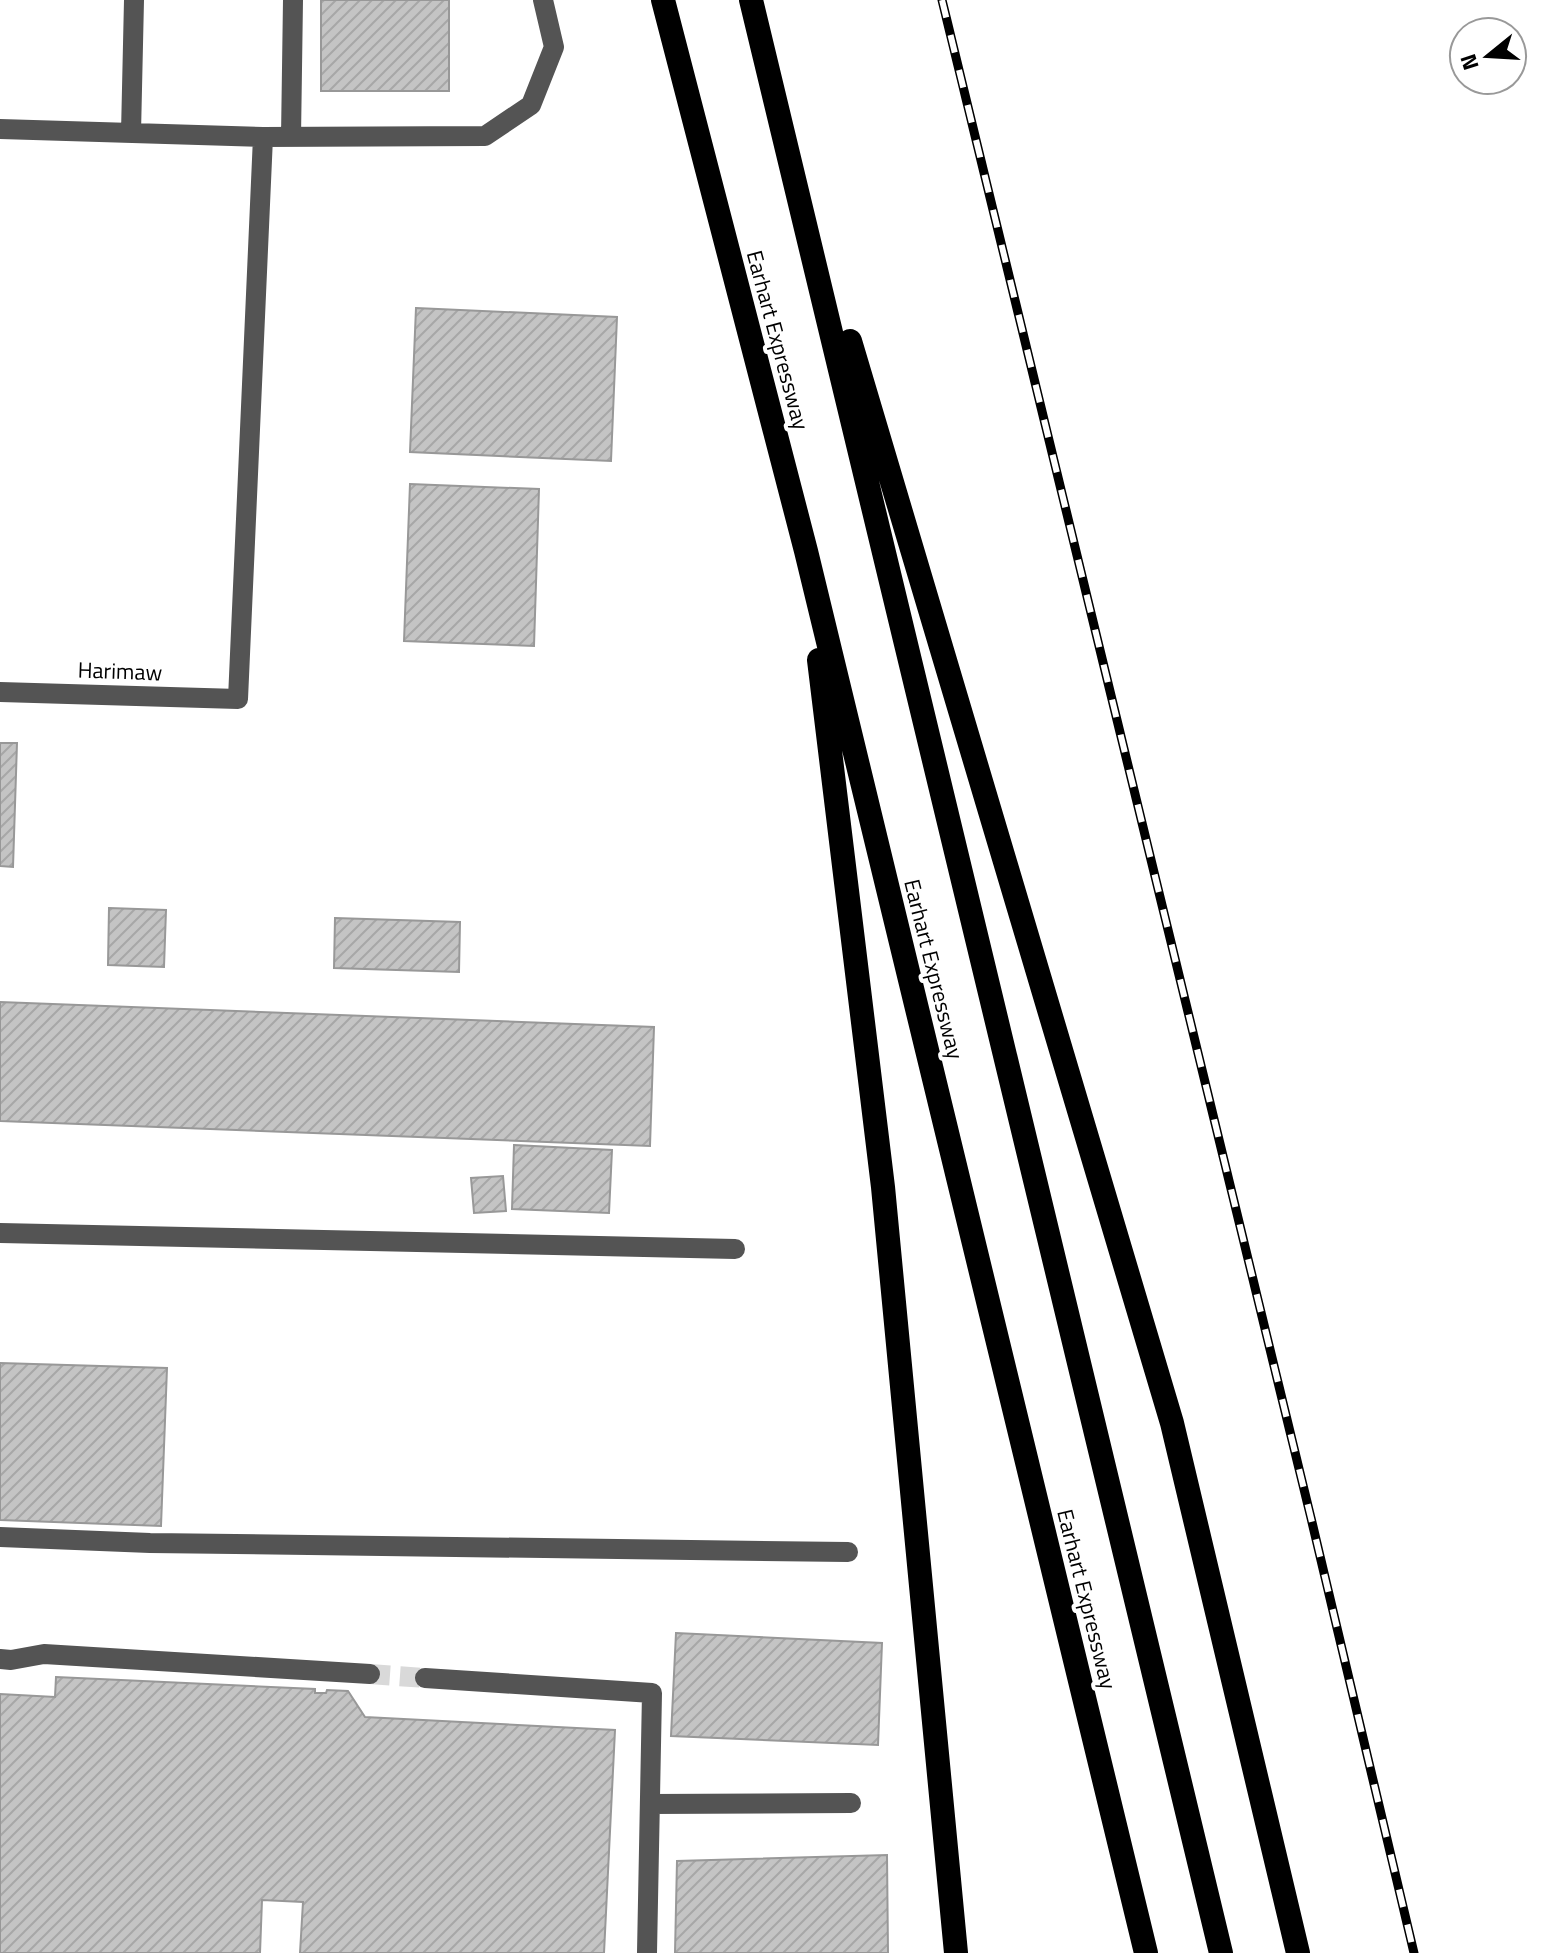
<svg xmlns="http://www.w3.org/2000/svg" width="1544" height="1953" font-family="'Titillium Web',sans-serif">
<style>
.building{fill:url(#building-hatch);stroke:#989898;stroke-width:2}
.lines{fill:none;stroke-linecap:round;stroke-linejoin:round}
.minor-tunnel{stroke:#d9d9d9;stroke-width:20;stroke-dasharray:20 10;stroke-linecap:butt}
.minor{stroke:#545454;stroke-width:20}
.highway{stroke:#000;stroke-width:24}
.rail-casing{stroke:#000;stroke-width:9}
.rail{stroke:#fff;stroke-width:6;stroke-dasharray:18;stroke-linecap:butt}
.labels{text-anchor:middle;stroke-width:8;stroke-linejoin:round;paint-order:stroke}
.street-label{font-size:22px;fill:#000;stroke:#fff}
</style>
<defs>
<pattern id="building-hatch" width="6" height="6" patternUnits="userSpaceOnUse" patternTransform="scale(2)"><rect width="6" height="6" fill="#c4c4c4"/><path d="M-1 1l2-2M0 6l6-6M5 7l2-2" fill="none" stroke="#a7a7a7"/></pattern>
</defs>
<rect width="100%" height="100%" fill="#fff"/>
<path class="building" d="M321 0H449V91H321Z
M416 308 617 317 611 461 410 452Z
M410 484 539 489 534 646 404 641Z
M0 743H17L13 867 0 866Z
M109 908 166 910 164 967 108 965Z
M335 918 460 922 459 972 334 968Z
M0 1002 654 1027 650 1146 0 1121Z
M514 1145 612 1150 609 1213 512 1209Z
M503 1176 506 1211 474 1213 471 1178Z
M0 1363 167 1368 161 1526 0 1520Z
M676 1633 882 1643 878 1745 671 1736Z
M56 1677 315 1689V1693H326L327 1690 348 1691 365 1717 615 1730 604 1953H300L303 1902 262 1900 260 1953H0V1694L55 1697Z
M887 1855 888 1953H675L677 1861Z"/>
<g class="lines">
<path class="minor-tunnel" d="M370 1674 425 1678"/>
<path class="minor" d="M0 129 263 137 485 136 531 105 554 47 543 0
M131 133 134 0
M291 137 293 0
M0 692 238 699 263 137
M0 1233 735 1249
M0 1537 150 1543 848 1552
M0 1659 11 1660 44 1654 370 1674
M425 1678 652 1693 647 1953
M650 1804 851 1803"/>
<path class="highway" d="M663 0 806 551 1146 1953
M751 0 1221 1953
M850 341 1172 1423 1298 1953
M819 660 883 1187 956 1953"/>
<defs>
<path id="rail" d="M942 0 1311 1518 1414 1953"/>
</defs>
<use href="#rail" class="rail-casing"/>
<use href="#rail" class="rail"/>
</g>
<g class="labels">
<g class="street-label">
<text transform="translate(778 340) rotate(75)" y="8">Earhart Expressway</text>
<text transform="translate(120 671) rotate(2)" y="8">Harimaw</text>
<text transform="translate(934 969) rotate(76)" y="8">Earhart Expressway</text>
<text transform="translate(1087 1599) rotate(76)" y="8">Earhart Expressway</text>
</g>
</g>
<g transform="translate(1488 56) rotate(252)"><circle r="38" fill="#ffffff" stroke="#999999" stroke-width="2"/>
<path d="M0-6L14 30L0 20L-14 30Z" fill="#000000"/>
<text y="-12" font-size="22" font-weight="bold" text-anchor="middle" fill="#000000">N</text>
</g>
</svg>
